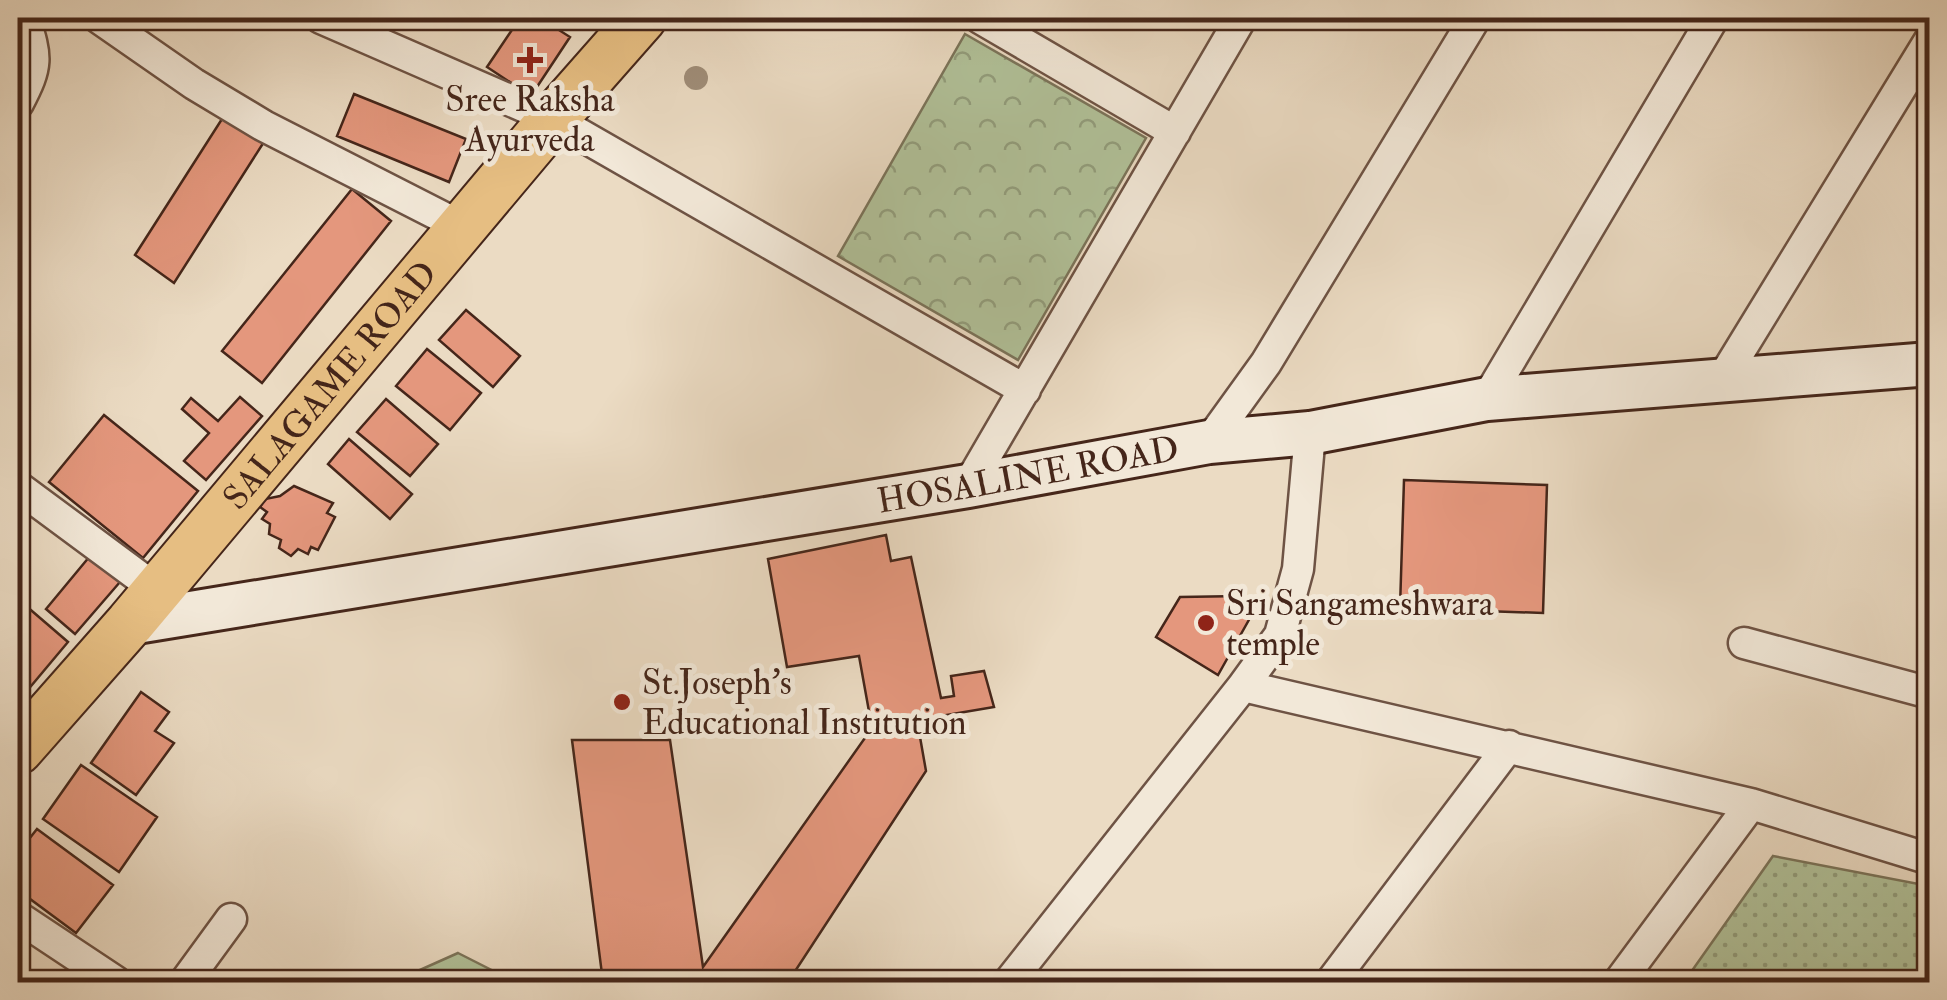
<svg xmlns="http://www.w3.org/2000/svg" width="1947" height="1000" font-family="'IM FELL Double Pica',serif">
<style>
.grass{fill:url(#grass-dots);stroke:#7b745a;stroke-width:2.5}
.park{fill:url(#park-crowns);stroke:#7b745a;stroke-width:2.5}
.garden{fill:#b1c199;stroke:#7b745a;stroke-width:2.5}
.building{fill:#e4977d;stroke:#45261a;stroke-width:2.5}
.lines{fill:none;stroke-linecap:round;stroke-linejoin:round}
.street-casing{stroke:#6e5344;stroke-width:35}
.secondary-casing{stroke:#45261a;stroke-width:48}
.primary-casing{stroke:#45261a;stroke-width:52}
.street{stroke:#f2e8d8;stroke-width:30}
.secondary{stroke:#f2e8d8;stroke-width:42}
.primary{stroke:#e6be82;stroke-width:48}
.tree{fill:#9f8d78}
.poi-dot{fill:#8f2418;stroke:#f2e8d8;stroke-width:4}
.labels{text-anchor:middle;stroke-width:10;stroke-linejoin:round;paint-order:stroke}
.poi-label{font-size:35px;fill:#45261a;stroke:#f2e8d8;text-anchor:start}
.street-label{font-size:35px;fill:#45261a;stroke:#f2e8d8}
</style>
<defs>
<pattern id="grass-dots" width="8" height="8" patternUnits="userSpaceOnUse" patternTransform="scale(2.5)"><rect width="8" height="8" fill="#b1c199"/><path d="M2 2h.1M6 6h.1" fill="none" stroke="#929d7c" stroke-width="1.8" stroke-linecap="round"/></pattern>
<pattern id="park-crowns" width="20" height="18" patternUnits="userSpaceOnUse" patternTransform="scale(2.5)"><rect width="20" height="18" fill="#b1c199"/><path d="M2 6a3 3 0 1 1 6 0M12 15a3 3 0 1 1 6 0" fill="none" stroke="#929d7c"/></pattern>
</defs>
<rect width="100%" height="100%" fill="#ebdbc3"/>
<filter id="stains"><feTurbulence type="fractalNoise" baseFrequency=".002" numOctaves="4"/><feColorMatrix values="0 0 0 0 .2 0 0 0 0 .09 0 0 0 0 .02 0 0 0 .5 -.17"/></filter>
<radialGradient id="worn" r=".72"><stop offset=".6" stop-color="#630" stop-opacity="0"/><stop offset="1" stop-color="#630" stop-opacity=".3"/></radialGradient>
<path class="grass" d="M1773 856 1929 886V982H1684Z"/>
<path class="park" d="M965 34 1146 138 1018 360 838 256Z"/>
<path class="garden" d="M458 953 515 982H393Z"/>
<path class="building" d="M520 18H540L570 37 531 96 487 67Z
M354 94 466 139 449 182 337 136Z
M229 108 269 134 174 283 135 255Z
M352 189 391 221 262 383 222 351Z
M466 310 520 356 493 387 439 340Z
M427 349 481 393 450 430 396 386Z
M240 397 262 416 206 480 184 461 209 433 182 409 191 398 218 421Z
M386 399 438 444 410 476 357 432Z
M104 415 198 491 143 558 49 482Z
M349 439 412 494 390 519 328 464Z
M1404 480 1547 485 1543 613 1400 608Z
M294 486 333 503 327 513 335 517 318 550 311 547 308 554 298 549 291 556 279 548 281 540 269 534 270 524 262 519 267 512 260 507 265 499 280 496Z
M886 535 891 561 911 557 941 698 954 696 951 676 984 671 994 707 917 720 926 771 788 982H603L572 740H670L703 967 872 728 859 656 787 667 768 559Z
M90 556 120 582 75 634 46 609Z
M1242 596 1255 609 1218 675 1156 637 1180 597Z
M18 599 68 642 21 698 18 694Z
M141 692 169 712 155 731 174 743 136 795 91 763Z
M81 765 157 817 119 872 43 819Z
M37 829 113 885 76 933 18 890V853Z"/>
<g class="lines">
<defs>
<path id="street" d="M99 18 194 84 264 126 462 227
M321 18 553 119 1025 390
M980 18 1175 132
M18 103C38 65 37 58 24 18
M1723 378 1930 40
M1487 399 1713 18
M1310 433 1298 569 1280 635 1243 686 1751 804 1930 859
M1209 442 1266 363 1475 18
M968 486 1241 18
M18 487 157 590
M1744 643 1930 693
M18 917 116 982
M185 982 231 919
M1009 982 1243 686
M1331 982 1509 746
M1619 982 1751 804"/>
<g id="secondary">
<path id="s1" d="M130 623 968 486 1209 442 1310 433 1487 399 1930 364"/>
</g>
<g id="primary">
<path id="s2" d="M18 750 130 623 553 119 642 18"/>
</g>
</defs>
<use href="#street" class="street-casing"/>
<use href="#secondary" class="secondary-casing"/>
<use href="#primary" class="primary-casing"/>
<use href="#street" class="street"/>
<use href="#secondary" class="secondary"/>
<use href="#primary" class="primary"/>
</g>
<circle class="tree" cx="696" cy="78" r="12"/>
<g class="poi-dot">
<path d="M525 45h10v10h10v10h-10v10h-10v-10h-10v-10h10z"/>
<circle cx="1206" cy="623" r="10"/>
<circle cx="622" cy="702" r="10"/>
</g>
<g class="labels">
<g class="poi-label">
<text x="530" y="111" text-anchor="middle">Sree Raksha<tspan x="530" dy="40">Ayurveda</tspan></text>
<text x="1226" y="615">Sri Sangameshwara<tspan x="1226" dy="40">temple</tspan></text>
<text x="642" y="694">St.Joseph's<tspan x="642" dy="40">Educational Institution</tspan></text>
</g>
<g class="street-label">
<text dy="12" stroke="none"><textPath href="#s2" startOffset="480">SALAGAME ROAD</textPath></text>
<text dy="12" stroke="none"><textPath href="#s1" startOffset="910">HOSALINE ROAD</textPath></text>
</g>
</g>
<rect width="1947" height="1000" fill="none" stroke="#ebdbc3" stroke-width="60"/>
<rect x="20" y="20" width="1907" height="960" fill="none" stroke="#45261a" stroke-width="5"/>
<rect x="30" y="30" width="1887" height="940" fill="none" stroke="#45261a" stroke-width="2.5"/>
<rect width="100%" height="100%" filter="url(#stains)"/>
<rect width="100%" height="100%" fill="url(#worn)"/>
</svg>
